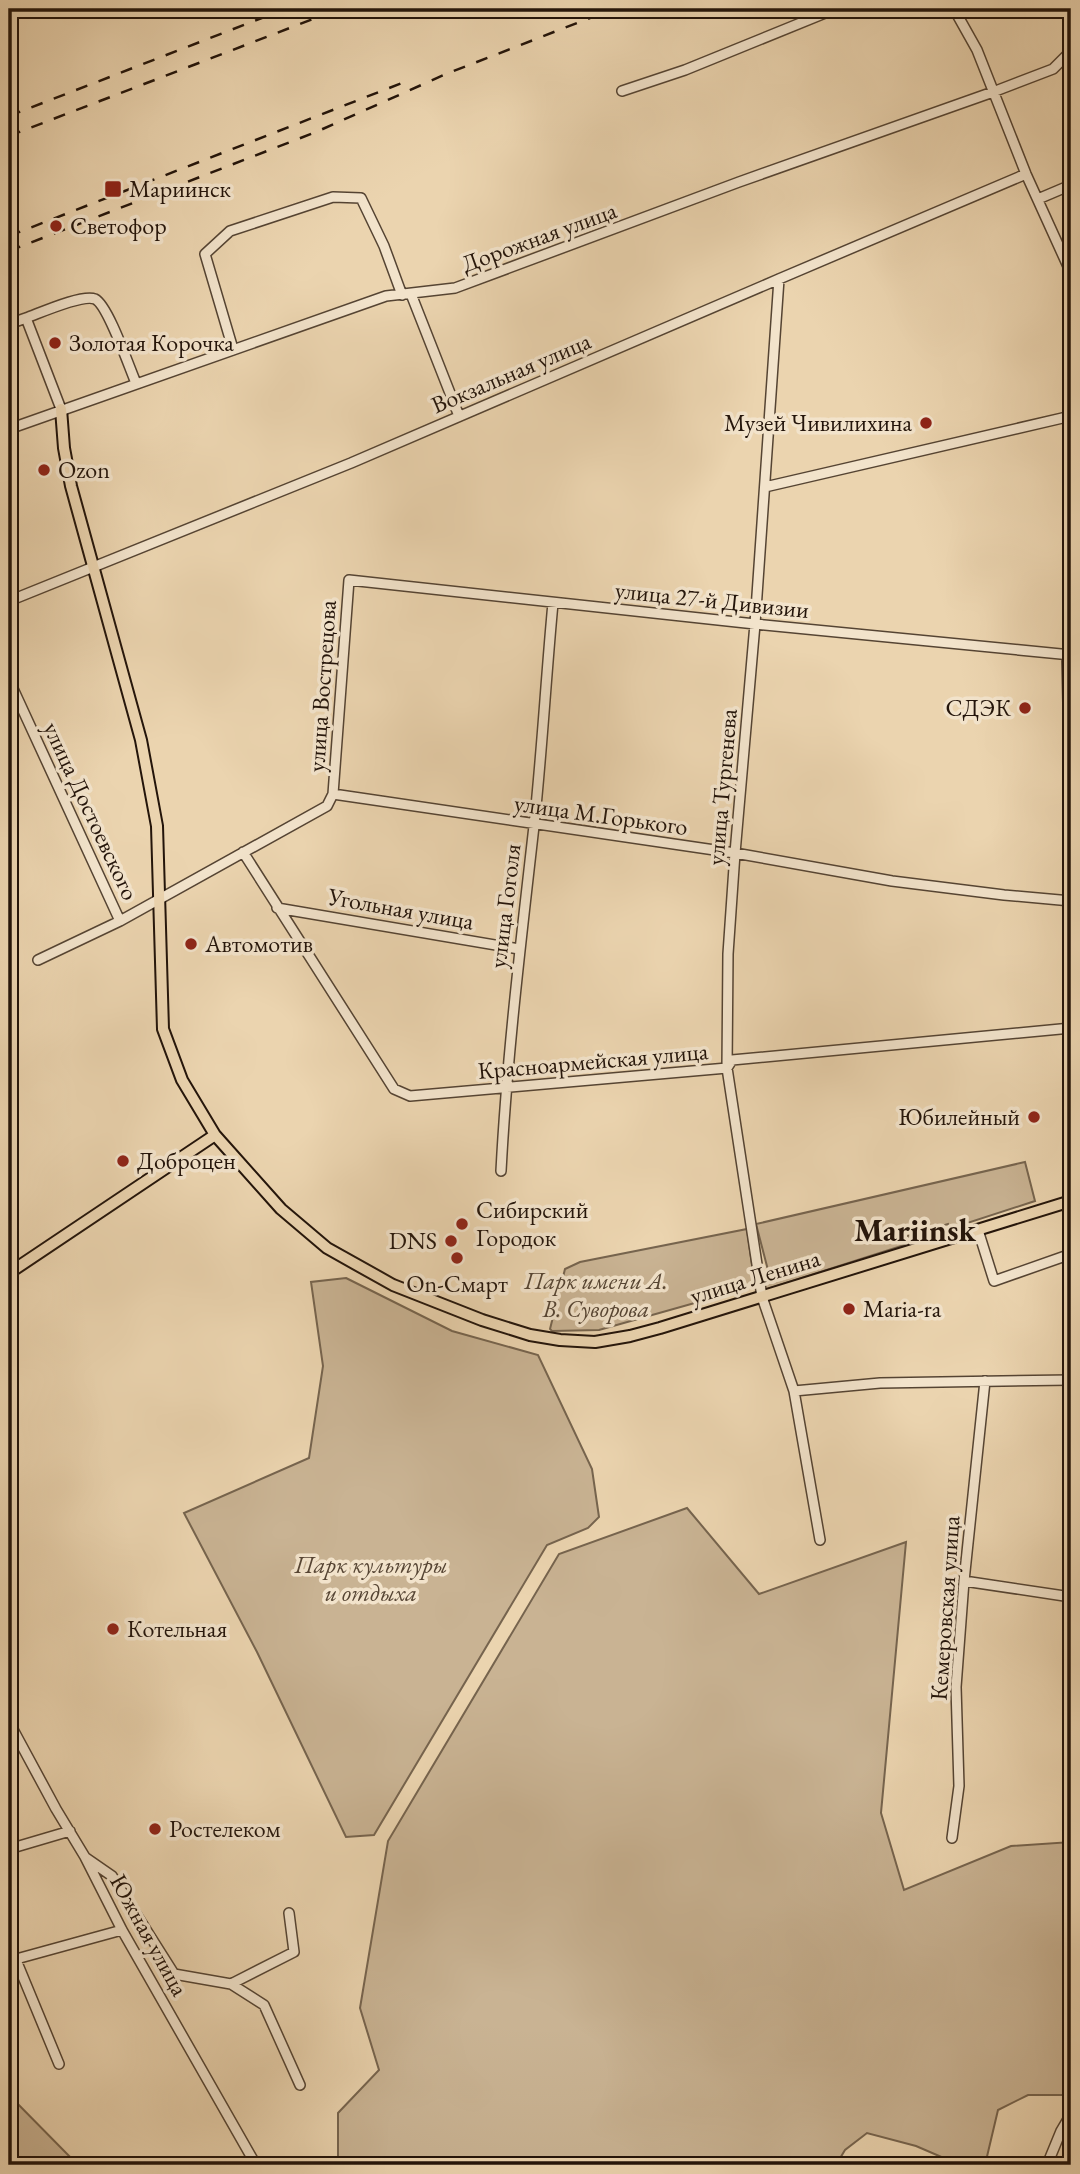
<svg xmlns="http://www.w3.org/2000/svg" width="1080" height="2174" font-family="'EB Garamond',serif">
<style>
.green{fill:#c9b393;stroke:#76644e;stroke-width:2}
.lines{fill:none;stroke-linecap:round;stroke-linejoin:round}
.minor-casing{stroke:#543;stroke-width:12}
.major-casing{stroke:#23140a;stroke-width:14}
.minor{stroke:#f2e3cb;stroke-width:9}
.major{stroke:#ebd4af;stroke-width:10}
.rail{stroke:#23140a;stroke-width:2.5;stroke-dasharray:12 12;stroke-linecap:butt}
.poi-dot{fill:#8f2418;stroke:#f2e3cb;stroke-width:2.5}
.labels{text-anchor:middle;stroke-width:7;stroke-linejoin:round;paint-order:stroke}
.poi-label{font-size:24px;fill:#23140a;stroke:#f2e3cb;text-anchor:start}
.street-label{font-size:24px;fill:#23140a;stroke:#f2e3cb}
.park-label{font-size:24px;font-style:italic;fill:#543;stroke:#f2e3cb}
.district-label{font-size:32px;font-weight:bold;fill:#23140a;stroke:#f2e3cb}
</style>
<rect width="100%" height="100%" fill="#ebd4af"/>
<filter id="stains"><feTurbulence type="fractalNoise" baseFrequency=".00286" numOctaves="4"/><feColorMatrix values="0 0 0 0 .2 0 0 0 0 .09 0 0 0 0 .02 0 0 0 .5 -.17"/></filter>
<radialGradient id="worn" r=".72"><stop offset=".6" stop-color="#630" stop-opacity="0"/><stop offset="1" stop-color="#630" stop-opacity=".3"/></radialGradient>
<path class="green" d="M1025 1162 1035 1201 949 1229 948 1224 894 1240 895 1243 915 1236 917 1241 764 1290 762 1277 769 1274 756 1224Z
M747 1229 755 1286 599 1330 552 1331 550 1329 565 1269 580 1262Z
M346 1278 452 1331 538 1355 592 1469 599 1517 588 1528 547 1545 374 1835 346 1837 257 1652 184 1513 309 1458 323 1366 311 1282Z
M687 1508 759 1594 906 1542 881 1813 904 1890 1011 1846 1071 1842V2095H1028L998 2110 985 2165H960L916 2146 867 2133 845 2150 836 2165H338V2113L379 2070 360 2008 388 1841 559 1554Z
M9 2095 78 2165H9Z"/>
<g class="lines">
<defs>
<path id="minor" d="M954 9 977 50 1026 174 1071 273
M622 91 685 70 835 9
M1038 199 1071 185
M779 279 755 624 735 853 728 954 727 1068 762 1297 794 1391 820 1540
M411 294 459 416
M9 324 26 318
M233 349 205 254 230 231 333 197 361 198 384 246 402 295
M61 409 26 318C40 313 82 294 95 299 108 305 129 367 136 383
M9 429 386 296 455 288 739 182 993 92 1053 69 1071 51
M765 487 1071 416
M9 601 351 463 779 279 1026 174
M1067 655 1071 846
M9 680 120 921
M333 794 735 853 892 881 1004 895 1071 901
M243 852 394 1089 410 1096 727 1068 732 1060 1071 1028
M277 908 519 949
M38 960 120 921 327 806 333 794 349 580 755 624 1071 655
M501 1171C507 1056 521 941 534 826 542 752 546 677 553 603
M1070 1201 1071 1128
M978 1230 994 1281 1071 1254
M794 1391 880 1383 1071 1380
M964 1581 1071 1597
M9 1722 56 1809 85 1857 122 1930 256 2165
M952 1838 959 1786 956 1687 964 1581 985 1381
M9 1849 70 1831
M86 1858 112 1876 174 1974 231 1984 264 2005 300 2085
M9 1943 59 2064
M9 1961 122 1930
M231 1984 294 1952 289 1913
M1047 2165 1061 2131 1071 2114"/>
<path id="major" d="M61 409 64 448 71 486 141 740 157 826 163 1029 182 1080 215 1135 281 1209 327 1248 393 1285 482 1320 530 1335 560 1340 595 1342 630 1336 660 1328 1071 1201
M9 1273 215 1135"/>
</defs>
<use href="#minor" class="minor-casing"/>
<use href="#major" class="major-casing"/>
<use href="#minor" class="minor"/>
<use href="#major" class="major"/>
<path class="rail" d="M9 116 285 9
M9 136 339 9
M9 236 402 83
M9 251 316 132 446 74 613 9"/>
</g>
<g class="poi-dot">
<rect x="104" y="180" width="18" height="18" rx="3.5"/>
<circle cx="56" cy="226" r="7"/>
<circle cx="55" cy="343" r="7"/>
<circle cx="926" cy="423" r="7"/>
<circle cx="44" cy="470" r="7"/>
<circle cx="1025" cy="708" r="7"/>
<circle cx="191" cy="944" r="7"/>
<circle cx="1034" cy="1117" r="7"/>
<circle cx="123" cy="1161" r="7"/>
<circle cx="462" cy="1224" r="7"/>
<circle cx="451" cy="1241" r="7"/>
<circle cx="457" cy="1258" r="7"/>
<circle cx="849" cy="1309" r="7"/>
<circle cx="113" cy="1629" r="7"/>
<circle cx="155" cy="1829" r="7"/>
</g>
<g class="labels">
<g class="poi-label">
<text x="129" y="197">Мариинск</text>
<text x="70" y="234">Светофор</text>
<text x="69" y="351">Золотая Корочка</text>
<text x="912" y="431" text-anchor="end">Музей Чивилихина</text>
<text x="58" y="478">Ozon</text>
<text x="1011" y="716" text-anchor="end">СДЭК</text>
<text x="205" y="952">Автомотив</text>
<text x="1020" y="1125" text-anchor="end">Юбилейный</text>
<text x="137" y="1169">Доброцен</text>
<text x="476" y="1218">Сибирский<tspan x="476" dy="28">Городок</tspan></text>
<text x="437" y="1249" text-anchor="end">DNS</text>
<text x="457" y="1292" text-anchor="middle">On-Смарт</text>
<text x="863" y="1317">Maria-ra</text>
<text x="127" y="1637">Котельная</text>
<text x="169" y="1837">Ростелеком</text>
</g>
<g class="street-label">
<text transform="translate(539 237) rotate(-20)" y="8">Дорожная улица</text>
<text transform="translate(511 373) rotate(-23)" y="8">Вокзальная улица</text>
<text transform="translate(712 600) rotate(6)" y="8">улица 27-й Дивизии</text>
<text transform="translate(322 686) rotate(-86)" y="8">улица Вострецова</text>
<text transform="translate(722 787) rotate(-85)" y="8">улица Тургенева</text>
<text transform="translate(91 811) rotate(65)" y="8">улица Достоевского</text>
<text transform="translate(601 815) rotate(8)" y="8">улица М.Горького</text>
<text transform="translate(505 906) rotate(-83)" y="8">улица Гоголя</text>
<text transform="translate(401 909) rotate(10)" y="8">Угольная улица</text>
<text transform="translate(593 1061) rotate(-5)" y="8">Красноармейская улица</text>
<text transform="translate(755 1277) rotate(-17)" y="8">улица Ленина</text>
<text transform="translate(945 1608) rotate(-86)" y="8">Кемеровская улица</text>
<text transform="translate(149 1935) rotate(61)" y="8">Южная улица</text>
</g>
<g class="park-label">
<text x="596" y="1289">Парк имени А.<tspan x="596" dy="28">В. Суворова</tspan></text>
<text x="371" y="1573">Парк культуры<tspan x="371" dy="28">и отдыха</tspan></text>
</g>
<g class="district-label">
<text x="915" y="1241">Mariinsk</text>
</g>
</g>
<rect width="1080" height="2174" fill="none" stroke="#ebd4af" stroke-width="35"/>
<rect x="10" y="10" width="1059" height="2153" fill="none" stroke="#23140a" stroke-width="3.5"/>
<rect x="18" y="18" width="1045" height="2139" fill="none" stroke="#23140a" stroke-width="2"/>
<rect width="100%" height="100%" filter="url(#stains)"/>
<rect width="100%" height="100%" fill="url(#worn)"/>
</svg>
